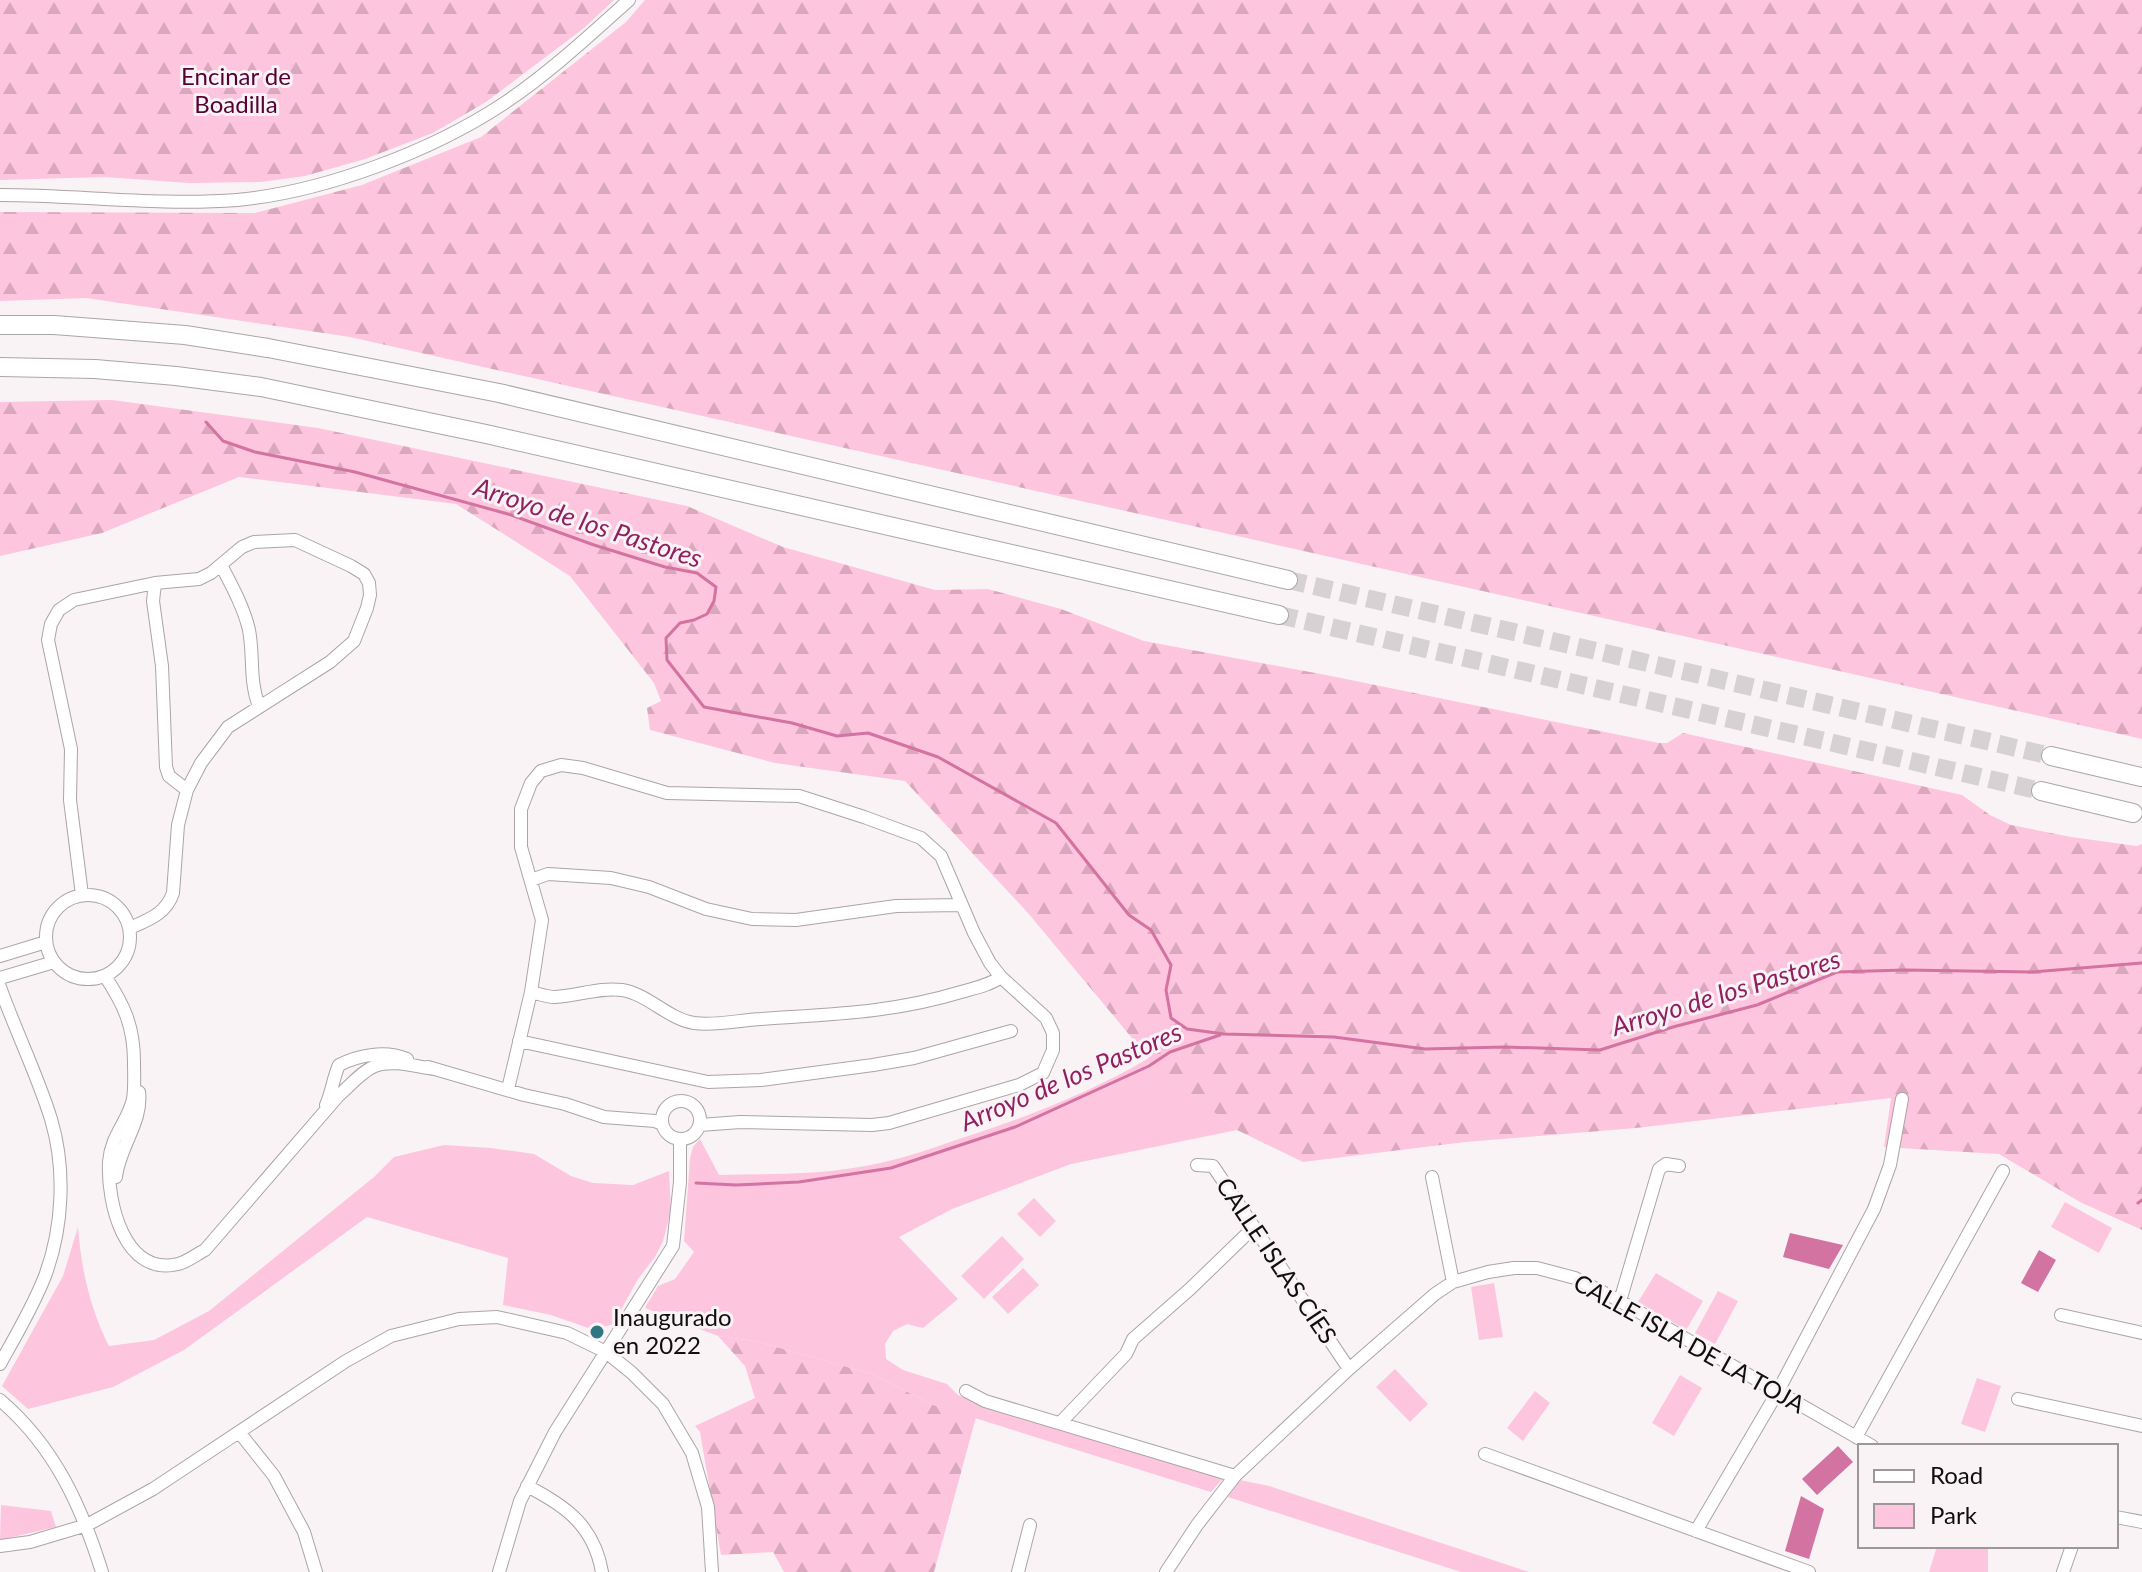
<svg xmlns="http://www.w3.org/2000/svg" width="2142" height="1572" font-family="Lato,sans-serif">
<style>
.green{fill:#fec5de}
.forest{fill:url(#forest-firs)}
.water{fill:#d273a1}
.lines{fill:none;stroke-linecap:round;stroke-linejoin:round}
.stream{stroke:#d273a1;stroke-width:3}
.highway-tunnel{stroke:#d6d1d3;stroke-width:18;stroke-dasharray:18 9;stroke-linecap:butt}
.minor-casing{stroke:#aaa5a7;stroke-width:14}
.highway-casing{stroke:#aaa5a7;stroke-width:20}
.minor{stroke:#fff;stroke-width:12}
.highway{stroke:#fff;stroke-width:18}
.poi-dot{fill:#2e7681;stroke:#f9f3f6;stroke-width:3}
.labels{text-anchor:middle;stroke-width:6;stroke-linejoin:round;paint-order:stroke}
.park-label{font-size:24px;fill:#560035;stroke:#f9f3f6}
.street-label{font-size:24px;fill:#100f0f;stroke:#f9f3f6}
.poi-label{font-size:24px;fill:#100f0f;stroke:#f9f3f6;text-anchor:start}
.water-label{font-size:26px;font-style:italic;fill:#901f60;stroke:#f9f3f6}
</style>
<defs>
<pattern id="forest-firs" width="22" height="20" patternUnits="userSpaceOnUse" patternTransform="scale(2)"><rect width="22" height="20" fill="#fec5de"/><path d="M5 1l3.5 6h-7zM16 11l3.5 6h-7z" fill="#d9a8bd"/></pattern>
</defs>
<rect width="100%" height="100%" fill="#f9f3f6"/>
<path class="green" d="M1149 1058 1176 1082 1237 1130 1071 1164 952 1209 899 1237 958 1299 923 1328 907 1324 893 1331 885 1344 886 1359 903 1370 947 1384 958 1395 980 1405 1225 1476 1211 1492 933 1405 872 1374 755 1341 718 1336 645 1308 658 1286 675 1279 694 1252 684 1241 690 1158 693 1147 700 1139 719 1175C764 1174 809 1175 853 1168 890 1163 924 1151 959 1139 1024 1118 1090 1093 1149 1058Z
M444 1145 491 1148 534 1154 571 1176 593 1183 633 1185 669 1171 671 1211 663 1241 655 1257 638 1279 613 1324 594 1330 551 1315 503 1305 508 1258 367 1217 184 1350 113 1387 28 1409 2 1386 63 1276 78 1227C81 1268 90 1309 109 1346L154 1340 209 1311 374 1177 394 1157Z
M1034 1198 1056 1221 1040 1237 1017 1214Z
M2065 1202 2112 1228 2099 1253 2051 1227Z
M1002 1236 1024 1259 984 1299 961 1276Z
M1023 1268 1039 1285 1008 1314 992 1297Z
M1656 1273 1703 1301 1686 1330 1638 1302Z
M1494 1283 1503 1337 1479 1340 1471 1287Z
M1718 1291 1738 1301 1715 1344 1695 1333Z
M1395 1369 1428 1404 1410 1422 1376 1387Z
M1680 1375 1702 1388 1674 1436 1652 1423Z
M1977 1378 2001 1386 1985 1432 1961 1424Z
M1535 1391 1550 1403 1523 1441 1507 1428Z
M1240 1480 1269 1486 1529 1572H1461L1228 1497Z
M1 1505 51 1511 56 1527 0 1540Z
M1937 1546H1988V1572H1929Z"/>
<path class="forest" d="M0 0H614L584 28 486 102 433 133 365 159 305 176 261 182 189 183 105 177 0 180Z
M645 0H2142V739L350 337 86 298 0 301V212L255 213 362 185 481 137 626 22Z
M112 400 318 428 687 506 783 547 935 590 988 589 1061 609 1144 641 1331 676 1659 743H1667L1683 733 1962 795 1990 815 2011 825 2071 837 2137 846 2142 844V1230L2080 1202 1999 1154 1884 1147 1891 1098 1636 1128 1465 1142 1303 1162 1237 1130 1156 1067 1028 913 905 781 775 763 650 730 647 708 661 701 654 683 570 576 456 504 239 477 102 533 0 556V402Z
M718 1336 755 1341 872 1374 933 1405 976 1417 934 1572H784L773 1552 721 1555 700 1432 695 1426 755 1398 745 1366Z"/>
<path class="water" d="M1790 1233 1843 1245 1829 1269 1783 1257Z
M2039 1250 2056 1260 2038 1292 2021 1283Z
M1838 1446 1853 1462 1817 1495 1802 1479Z
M1801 1496 1824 1509 1809 1559 1785 1551Z"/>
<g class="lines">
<path class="stream" d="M206 422 223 441 255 452 355 472 508 514 594 545 665 567 697 573 716 587 714 601 707 614 694 620 680 623 666 638 667 660 704 707 792 723 837 736 868 733 938 757 1056 823 1129 915 1151 930 1171 965 1166 990 1171 1018 1187 1029 1224 1034 1334 1037 1425 1049 1505 1047 1600 1050 1673 1027 1757 1005 1837 972 1905 970 2031 972 2142 963
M696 1183 736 1185 799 1182 891 1168 1015 1127 1149 1066 1170 1052 1220 1035
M2138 1203 2142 1200"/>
<path class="highway-tunnel" d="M1288 580 2051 756
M1279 615 2041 791"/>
<defs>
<path id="minor" d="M0 195C78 195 159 206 237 200 323 192 430 152 503 104 548 74 589 36 629 0
M221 565C232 586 244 608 249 630 254 656 249 681 259 706
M155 583 153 601 162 666 166 767 169 776 187 790
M531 880 548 874 611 878 649 887 706 909 752 919 796 920 896 906 961 905
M46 937a42 42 0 1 1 84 0a42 42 0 1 1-84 0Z
M82 895 70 800 71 749 48 640 51 624 59 610 74 600 155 583 199 579 211 573 242 547 254 542 295 540 351 566 364 574 369 583 370 595 367 608 354 641 330 662 228 727 201 763 187 790 178 825 173 893C166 914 148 920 130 928
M0 956 46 942
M105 976C124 1005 134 1026 134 1062 134 1074 135 1087 133 1099 128 1122 111 1135 109 1162 107 1202 124 1277 178 1264 187 1262 197 1254 205 1250L339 1095C350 1086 362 1071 375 1066 393 1059 417 1067 435 1069
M0 978 54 962
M0 987C16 1032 37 1074 51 1119 66 1169 63 1228 45 1276 33 1307 16 1335 0 1364
M531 992C539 994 547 997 555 997 578 996 599 987 622 990 648 994 668 1019 694 1023 717 1026 739 1020 761 1019 832 1014 892 1013 961 992 975 988 990 985 1001 977
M519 1041 708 1082 761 1080 873 1065 914 1058 1011 1031
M428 1067 524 1095 565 1104 604 1117 655 1121 662 1124
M508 1089 531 992 542 920 521 847V809L531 783 541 771 561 765 583 768 667 793 799 796 864 817 921 838 941 856 974 933 990 963 1001 977 1046 1018 1053 1033V1050L1043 1073 1019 1085 889 1123 872 1125 740 1122 700 1125
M662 1120a19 19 0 1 1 38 0a19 19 0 1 1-38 0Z
M326 1105C332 1092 333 1078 339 1065 359 1055 385 1050 407 1059
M1197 1165 1213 1166 1349 1369
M116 1177C119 1147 143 1122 139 1092
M1432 1177 1453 1282
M1620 1301 1659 1169 1666 1164 1679 1166
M2061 1315 2142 1333
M966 1391 985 1401 1235 1476
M2018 1399 2142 1426
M0 1400C54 1446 81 1505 102 1572
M1061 1422 1126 1354 1133 1339 1190 1289 1253 1228
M239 1432 274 1476 304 1532 316 1572
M1856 1437 2003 1171
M1485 1454 1809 1572
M527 1486C566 1506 594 1526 602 1572
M2116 1517 2142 1522
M1696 1531 1777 1393 1874 1209 1890 1165 1902 1099
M0 1546 30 1542 87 1525 153 1489 346 1361 391 1336 459 1319 497 1317 567 1333 606 1352 632 1373 663 1404 692 1453 708 1507 712 1572
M499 1572 520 1501 555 1432 673 1246 680 1182V1139
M1018 1572 1030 1525
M1166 1572 1197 1525 1235 1476 1349 1369 1435 1294 1453 1282 1488 1272 1514 1268H1537L1575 1278 1620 1301 1872 1446
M2063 1572 2072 1546"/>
<path id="highway" d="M0 325H54L185 335 268 348 499 393 1288 580
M0 367 95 369 176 376 261 387 486 434 1279 615
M2051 756 2141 777
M2041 791 2133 813"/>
</defs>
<use href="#minor" class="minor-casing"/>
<use href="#highway" class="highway-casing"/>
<use href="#minor" class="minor"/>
<use href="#highway" class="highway"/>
</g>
<circle class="poi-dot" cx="597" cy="1332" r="8"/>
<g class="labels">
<g class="park-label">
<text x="236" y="85">Encinar de<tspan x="236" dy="28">Boadilla</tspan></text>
</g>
<g class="street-label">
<text transform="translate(1276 1261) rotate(56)" y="8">CALLE ISLAS CÍES</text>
<text transform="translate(1689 1344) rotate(29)" y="8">CALLE ISLA DE LA TOJA</text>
</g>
<g class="poi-label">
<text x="613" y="1326">Inaugurado<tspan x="613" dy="28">en 2022</tspan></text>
</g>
<g class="water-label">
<text transform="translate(588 523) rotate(18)" y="9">Arroyo de los Pastores</text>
<text transform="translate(1726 993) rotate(-17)" y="9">Arroyo de los Pastores</text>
<text transform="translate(1071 1077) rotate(-23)" y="9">Arroyo de los Pastores</text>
</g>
</g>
<rect x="1858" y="1444" width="260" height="104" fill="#f9f3f6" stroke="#9c989a" stroke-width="2"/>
<rect x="1874" y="1470" width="40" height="12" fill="#ffffff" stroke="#9c989a" stroke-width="2"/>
<text x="1930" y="1484" font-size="24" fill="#100f0f">Road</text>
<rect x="1874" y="1504" width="40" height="24" fill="#fec5de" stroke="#9c989a" stroke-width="2"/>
<text x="1930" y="1524" font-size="24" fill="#100f0f">Park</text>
</svg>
